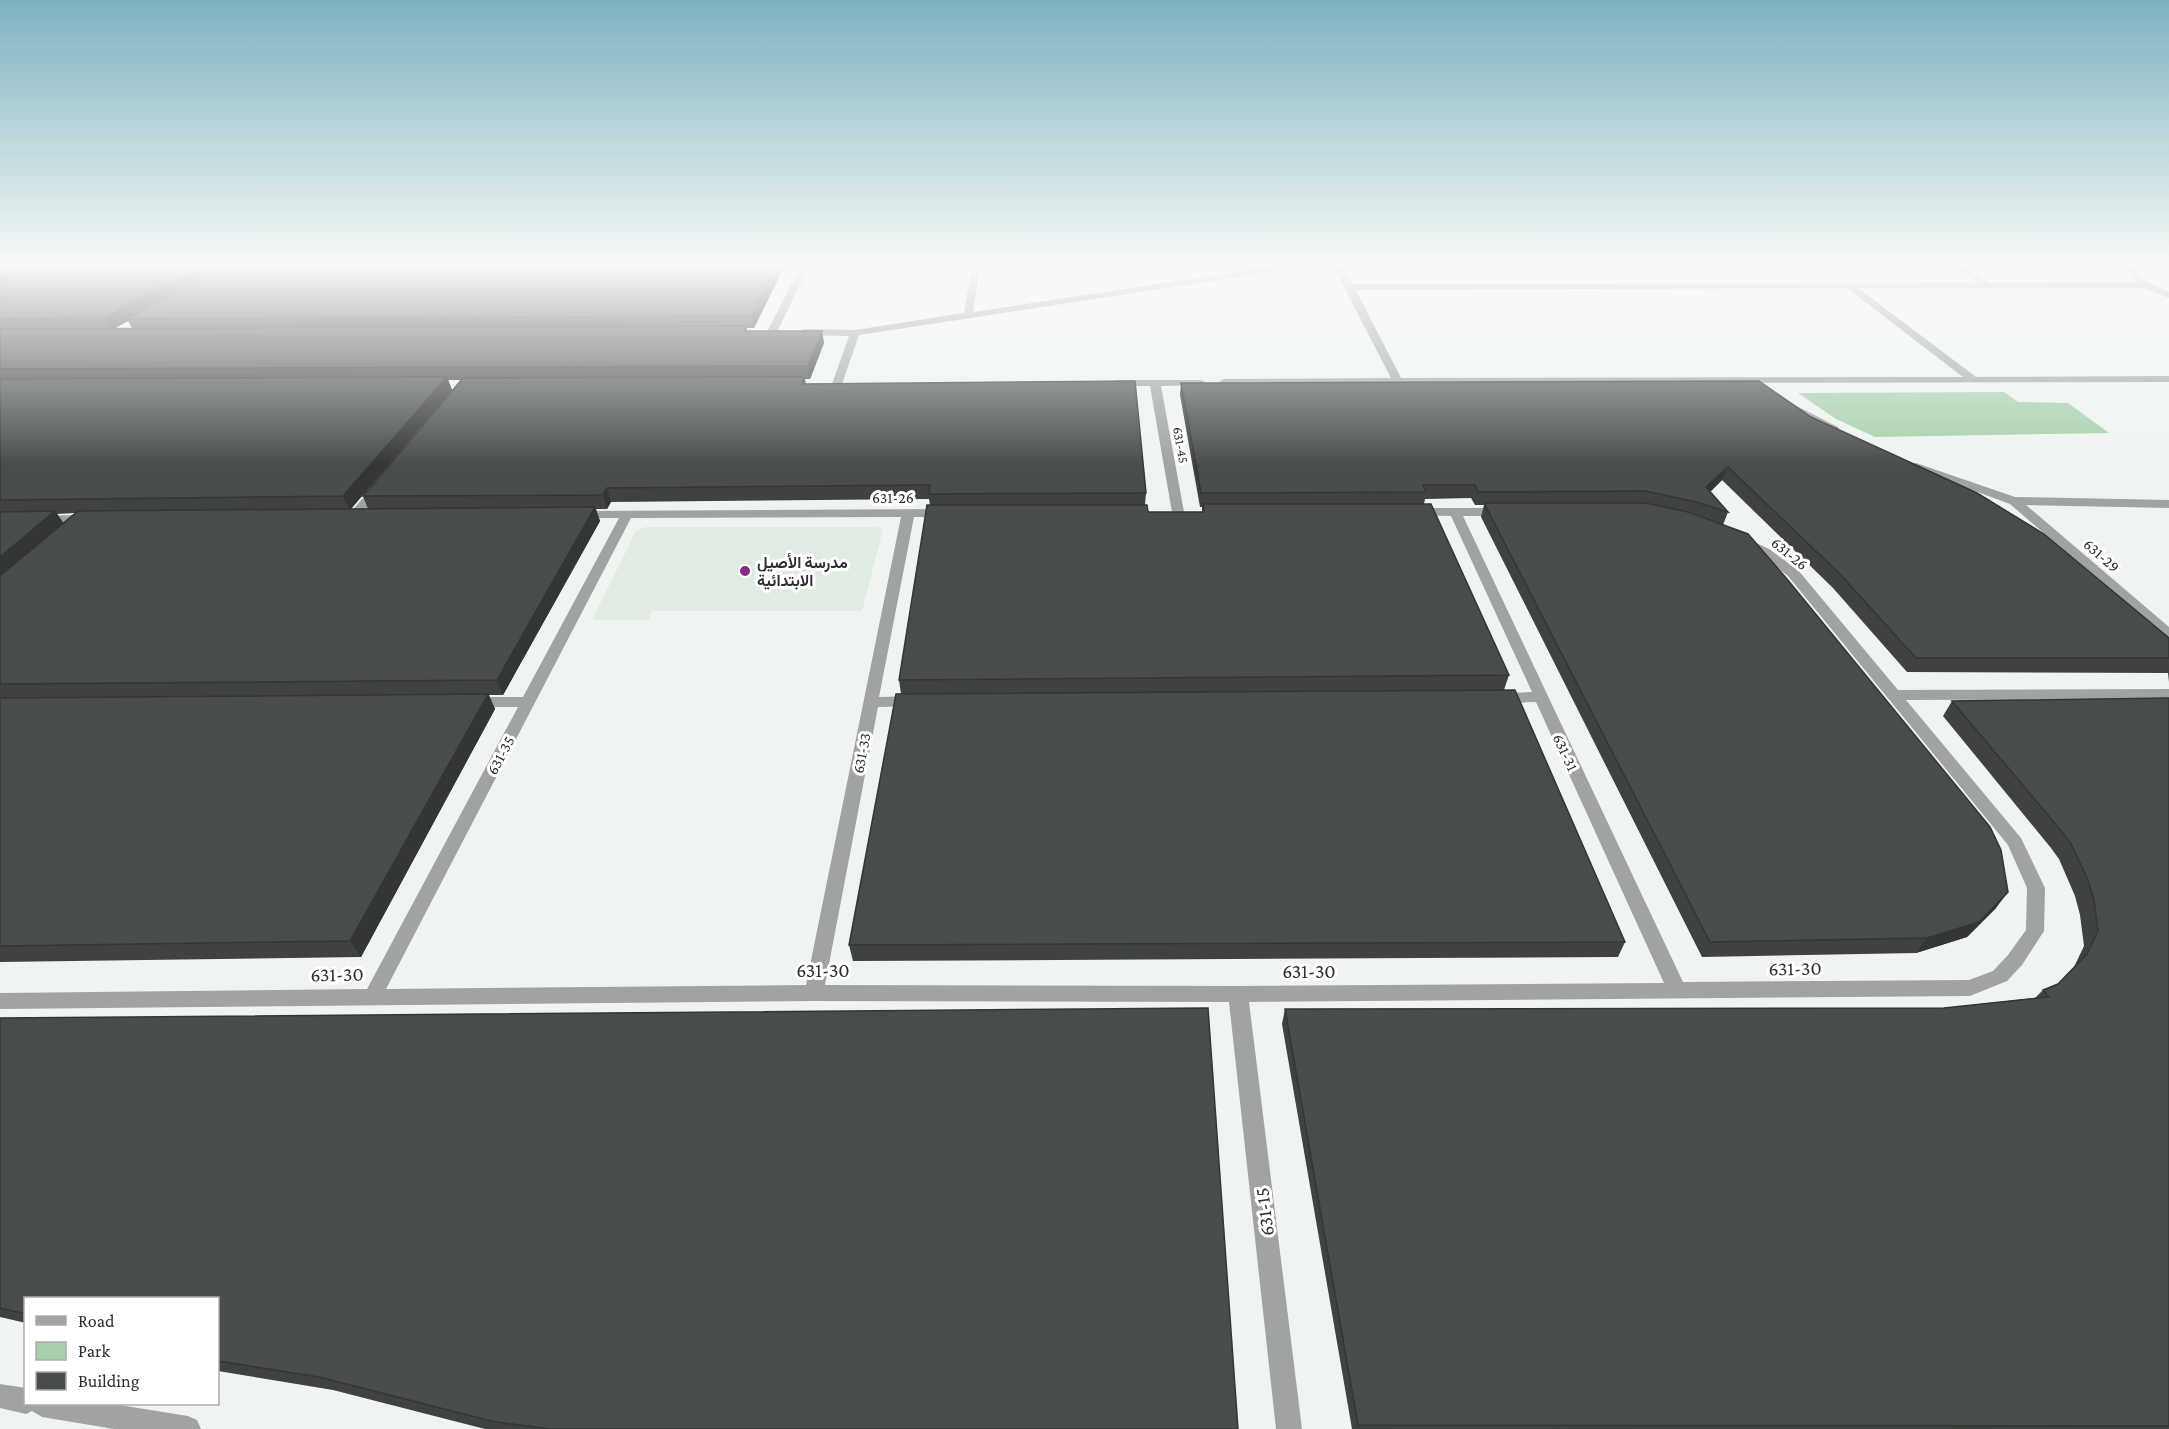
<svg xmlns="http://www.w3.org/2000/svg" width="2169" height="1429" font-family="'Crimson Pro',Vazirmatn,serif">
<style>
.built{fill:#e0ebe1}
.green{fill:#a7cfac}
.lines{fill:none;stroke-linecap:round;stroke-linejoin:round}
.minor{fill:#a1a3a2;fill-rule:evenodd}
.wall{fill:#3f423f;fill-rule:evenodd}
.shaded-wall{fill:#333633}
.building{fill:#494d49;stroke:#333633;stroke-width:1.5}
.poi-dot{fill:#8d268c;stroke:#fff;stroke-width:2}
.labels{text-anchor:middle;stroke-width:6;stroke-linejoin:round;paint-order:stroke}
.far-street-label{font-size:14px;fill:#2d2e2d;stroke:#fff}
.street-label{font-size:16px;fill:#2d2e2d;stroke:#fff}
.poi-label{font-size:16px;font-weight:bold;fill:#2d2e2d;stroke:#fff;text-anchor:start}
.near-street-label{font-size:20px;fill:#2d2e2d;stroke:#fff}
</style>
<rect width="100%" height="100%" fill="#eff4f0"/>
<path class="built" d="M646 527H876L883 529 862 611H652L649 620H592L636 531Z"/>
<path class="green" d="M2004 392 2018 402 2068 403 2109 433 1875 437 1836 419 1798 393Z"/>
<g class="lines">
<path class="minor" d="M809 266 777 332 769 334 767 332 798 271 759 272 755 269 759 266Z
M972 266H980L973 312 1275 266H1294L1290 269 859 335 842 384 837 387 832 384 849 336 804 335 799 332 804 329 855 330 964 313Z
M1333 266H1341L1353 284 1978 283 1953 266H1963L1989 283 2136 282 2125 266H2133L2142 279 2169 292V298L2144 288H1858L1976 377 2169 376V382L1220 384 1219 382 1224 379 1391 378ZM1847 288 1963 377 1401 378 1356 290Z
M1200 380 1204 381V385L1161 386 1184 512 1178 516 1172 512 1150 386H1116L1111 383 1116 380Z
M1789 402 1838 427 1839 429 1834 432 1830 431 1785 407V403Z
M1916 463 2015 497 2169 500V508L2026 505 2169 627V638L2164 637 2010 504 1912 468V464Z
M379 482 383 484V488L358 519H350V513L375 484Z
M1416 508H1503L1509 512 1503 516H1463L1683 982 1969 980 1993 971 2008 955 2026 930 2027 888 2008 845 1788 576 1761 555 1740 545 1738 542 1740 539H1748L1769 549 1798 570 1898 690 2169 689V699L1906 700 2021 838 2045 888 2044 931 2022 965 2007 981 1970 996 1249 1002 1302 1429H1276L1229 1002 814 1001 0 1009V993L367 989 518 707H471L464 702 471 697H523L619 518H575L573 515 579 511 945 509 951 513 945 517H914L879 697 916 696 923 701 916 706 878 707 825 985 1238 986 1664 983 1536 702 1498 703 1491 698 1498 693 1532 692 1451 516 1412 515V509ZM901 517 806 985 386 989 631 518Z
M87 515 93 519 91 522 0 524V516Z
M0 1384 26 1388V1404H113L188 1416 197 1420 201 1429H114L42 1417 32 1411 26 1414 0 1408Z"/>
</g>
<path class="wall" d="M0 266 781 273 754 328H747V331H822L824 343 810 379H805L806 384 1146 493 1145 505 1148 512H1202V507H1200L1180 395 1181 383 1811 417 2169 638V682L2168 673 1907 672 1833 588 1722 480 1710 492 1728 512 1723 525 1996 908 1967 937 1916 953 1702 957 1481 517 1484 505H1475L1471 498 1425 499 1424 504 1509 675 1504 690 1625 942 1618 957 853 961 849 945 901 694 899 680 930 505 929 499 611 502 607 509H596L600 521 503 695H489L495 709 361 957 0 962ZM128 321 132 328H114ZM448 380H461L363 496 368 509H351L452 390ZM75 513 63 523 57 514Z
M2169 698V1429H1352L1282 1024 1285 1009 1944 1008 2035 998 2043 990 2058 984 2074 967 2084 946 2080 915 2075 896 2059 859 2051 848 1943 716 1952 701Z
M0 1018 1238 1429H485L333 1390 218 1371V1299H26V1323L0 1317Z"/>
<path class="shaded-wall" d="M17 266H47L0 289V274Z
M198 266H224L127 319 128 321 110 331 104 318Z
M777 266H779L781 273 754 328 752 316Z
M822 331 824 343 810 379 808 366Z
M447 377 452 390 350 510 343 496Z
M1728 467 1722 480 1701 501 1706 487Z
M607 488 611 502 607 509 603 495Z
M595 507 600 521 503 695 497 680Z
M55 511 65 525 0 580V557Z
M488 694 495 709 361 957 350 941Z
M2008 892 1996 908 1967 937 1916 953 1927 938Z"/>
<path class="building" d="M0 266H17L0 274Z
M38 266H198L104 318 0 319V284Z
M221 266H777L752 316 127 319Z
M746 326 744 331H822L808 366 0 369V329Z
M447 377 343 496 0 500V379Z
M804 377 802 384 1135 381 1146 493 929 494 930 485 607 488 603 495 363 496 463 378Z
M1759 381 1811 417 1977 493 2044 534 2169 638V658H1916L1840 574 1728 467 1706 487 1728 512 1696 502 1645 491 1478 492 1475 485H1423L1426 492 1201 493 1181 383Z
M1484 503H1645L1688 512 1748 534 1787 579 1990 827 2001 850 2008 892 1979 922 1927 938 1710 942Z
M1203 504H1431L1509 675 899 680 927 505H1147L1148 512H1204Z
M595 507 497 680 0 684V576L78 511Z
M55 511 0 557V512Z
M1515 690 1625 942 849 945 896 694Z
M488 694 350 941 0 946V698Z
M2169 698V1426L1358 1425 1285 1009 1944 1008 2049 997 2043 990 2058 984 2087 954 2098 931 2094 900 2088 880 2071 844 2063 833 1952 701Z
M1208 1008 1238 1429H551L495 1422 319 1377 218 1361V1299H26V1314L0 1308V1018Z"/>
<linearGradient id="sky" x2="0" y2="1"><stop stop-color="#7cb2bf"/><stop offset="0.57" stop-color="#f8faf8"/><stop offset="1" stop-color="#f8faf8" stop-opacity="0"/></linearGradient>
<rect width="2169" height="466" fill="url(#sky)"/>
<circle class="poi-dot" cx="745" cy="571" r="6"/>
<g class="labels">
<g class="far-street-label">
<text transform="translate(1181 445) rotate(80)" y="5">631-45</text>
</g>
<g class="street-label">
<text x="893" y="503">631-26</text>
<text transform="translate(1790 553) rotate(39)" y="6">631-26</text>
<text transform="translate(2102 555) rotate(41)" y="6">631-29</text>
<text transform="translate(1566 752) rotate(65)" y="6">631-31</text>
<text transform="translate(861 753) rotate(-79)" y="6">631-33</text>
<text transform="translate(500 755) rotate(-62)" y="6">631-35</text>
</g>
<g class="poi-label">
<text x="757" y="568">مدرسة الأصيل<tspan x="757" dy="18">الابتدائية</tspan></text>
</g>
<g class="near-street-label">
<text transform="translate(1795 968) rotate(-1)" y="7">631-30</text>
<text x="823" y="977">631-30</text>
<text x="1309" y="978">631-30</text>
<text transform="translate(337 974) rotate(-1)" y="7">631-30</text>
<text transform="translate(1264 1212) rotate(-97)" y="7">631-15</text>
</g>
</g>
<rect x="24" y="1297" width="195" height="108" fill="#ffffff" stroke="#ababab" stroke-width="1.5"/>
<rect x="36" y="1316" width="30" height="9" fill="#a1a3a2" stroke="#ababab" stroke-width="1.5"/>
<text x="78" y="1327" font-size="18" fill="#2d2e2d">Road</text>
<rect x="36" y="1342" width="30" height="18" fill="#a7cfac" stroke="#ababab" stroke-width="1.5"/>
<text x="78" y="1357" font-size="18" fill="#2d2e2d">Park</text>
<rect x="36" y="1372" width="30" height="18" fill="#494d49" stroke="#ababab" stroke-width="1.5"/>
<text x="78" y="1387" font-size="18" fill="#2d2e2d">Building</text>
</svg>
